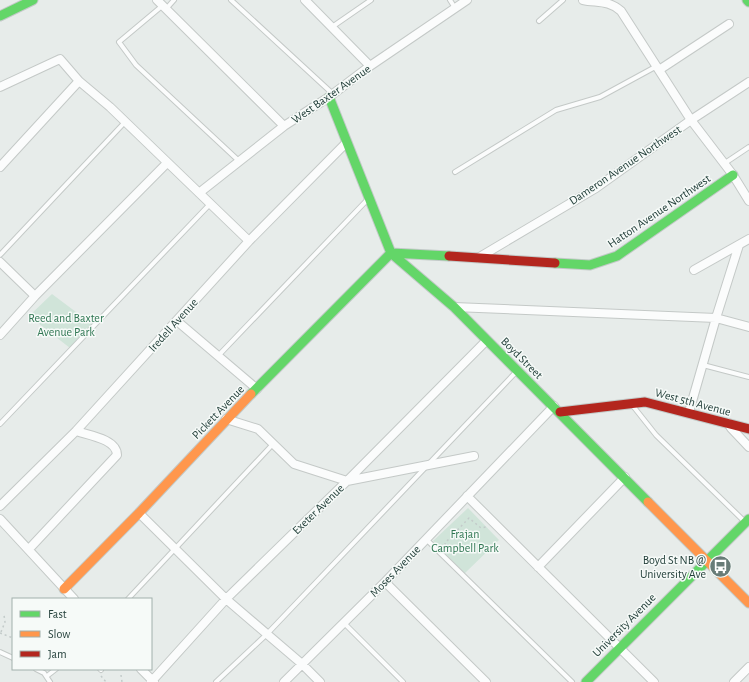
<svg xmlns="http://www.w3.org/2000/svg" width="749" height="682" font-family="'Alegreya Sans',sans-serif">
<style>
.green{fill:#d0e4d9}
.lines{fill:none;stroke-linecap:round;stroke-linejoin:round}
.lane-casing{stroke:#c4c9c7;stroke-width:6}
.street-casing{stroke:#c4c9c7;stroke-width:10}
.fast-casing{stroke:#c2c9c7;stroke-width:11}
.slow-casing{stroke:#c2c9c7;stroke-width:11}
.jam-casing{stroke:#c2c9c7;stroke-width:11}
.path{stroke:#c3cbca;stroke-width:1.5;stroke-dasharray:2 3;stroke-linecap:butt}
.lane{stroke:#fbfcfc;stroke-width:4}
.street{stroke:#fbfcfc;stroke-width:8}
.fast{stroke:#63d668;stroke-width:9}
.slow{stroke:#ff974d;stroke-width:9}
.jam{stroke:#b3261e;stroke-width:9}
.labels{text-anchor:middle;stroke-width:3;stroke-linejoin:round;paint-order:stroke}
.street-label{font-size:12px;fill:#24403b;stroke:#f6faf8}
.park-label{font-size:12px;fill:#2f7652;stroke:#f6faf8}
.poi-label{font-size:12px;fill:#24403b;stroke:#f6faf8;text-anchor:end}
</style>
<rect width="100%" height="100%" fill="#e7ecea"/>
<path class="green" d="M52 294 92 324 70 348 29 316Z
M468 508 499 540 464 574 433 541Z"/>
<g class="lines">
<defs>
<path id="lane" d="M231 0 333 94
M450 0 455 8
M162 6 119 42 136 65 239 161
M166 9 174 0
M539 21 563 0
M332 27 371 0
M725 163 749 147
M455 172 556 110 600 97 657 66
M0 255 125 122
M218 356 368 199
M703 365 749 377
M633 406 656 435 745 522
M0 424 210 204
M426 539 572 682
M128 599 273 444
M344 623 403 682
M0 652 13 658
M36 669 44 673 50 682
M100 669 101 670
M47 676 56 669
M216 682 267 634 517 371"/>
<path id="street" d="M157 0 284 126
M305 0 370 66
M583 0C597 3 609 0 621 11L691 120 733 175 749 201
M659 70 729 24
M0 87 60 59 79 81 110 107 249 241
M0 167 79 81
M199 193 284 126 329 97 370 66 467 0
M478 258 596 188 691 120 749 82
M0 262 35 296
M694 270 749 239
M454 307 716 318 749 327
M177 321 257 389
M0 335 35 296 167 163
M689 412 716 318 739 245
M226 419 258 429 294 464 347 481 474 456
M728 423 731 428 749 447
M467 496 654 682
M0 506 76 431 249 241 346 143
M139 513 226 599 302 664 320 682
M0 519 74 599
M29 549 117 455C117 439 88 435 76 431
M538 567 625 477
M385 582 486 682
M141 669 154 682
M151 682 226 599 347 481 487 340
M284 682 385 582 554 406
M734 682 749 667"/>
<path id="fast" d="M747 0 749 2
M0 16 33 0
M329 97 391 253 454 307 648 502
M555 263 590 265 617 256 733 175
M251 394 391 253 449 256
M586 682 749 519"/>
<path id="slow" d="M648 502 749 603
M64 589 139 513 251 394"/>
<path id="jam" d="M449 256 555 263
M560 412 645 402 749 429"/>
</defs>
<use href="#lane" class="lane-casing"/>
<use href="#street" class="street-casing"/>
<use href="#fast" class="fast-casing"/>
<use href="#slow" class="slow-casing"/>
<use href="#jam" class="jam-casing"/>
<path class="path" d="M446 550 445 543 469 518 481 528 486 527
M1 632 5 622 4 615
M0 633 13 638
M121 675 122 682
M101 676 106 682"/>
<use href="#lane" class="lane"/>
<use href="#street" class="street"/>
<use href="#fast" class="fast"/>
<use href="#slow" class="slow"/>
<use href="#jam" class="jam"/>
</g>
<defs>
<symbol id="bus-disc" viewBox="-11 -11 22 22"><circle r="9.5" fill="#687c78" stroke="#f6faf8"/><path d="M-5-6H5V4H4V6H2V4H-2V6H-4V4H-5ZM-3.5-4V0h7V-4ZM-3.5 1.2v1.5H-2V1.2ZM2 1.2v1.5H3.5V1.2Z" fill="#fff"/></symbol>
</defs>
<g fill-rule="evenodd">
<use href="#bus-disc" x="708" y="554" width="25" height="25"/>
</g>
<g class="labels">
<g class="street-label">
<text transform="translate(331 94) rotate(-35)" y="4">West Baxter Avenue</text>
<text transform="translate(625 165) rotate(-34)" y="4">Dameron Avenue Northwest</text>
<text transform="translate(659 211) rotate(-34)" y="4">Hatton Avenue Northwest</text>
<text transform="translate(173 325) rotate(-48)" y="4">Iredell Avenue</text>
<text transform="translate(522 358) rotate(45)" y="4">Boyd Street</text>
<text transform="translate(693 402) rotate(15)" y="4">West 5th Avenue</text>
<text transform="translate(218 412) rotate(-46)" y="4">Pickett Avenue</text>
<text transform="translate(318 509) rotate(-44)" y="4">Exeter Avenue</text>
<text transform="translate(395 571) rotate(-46)" y="4">Moses Avenue</text>
<text transform="translate(624 625) rotate(-45)" y="4">University Avenue</text>
</g>
<g class="park-label">
<text x="66" y="322">Reed and Baxter<tspan x="66" dy="14">Avenue Park</tspan></text>
<text x="465" y="538">Frajan<tspan x="465" dy="14">Campbell Park</tspan></text>
</g>
<g class="poi-label">
<text x="706" y="564">Boyd St NB @<tspan x="706" dy="14">University Ave</tspan></text>
</g>
</g>
<rect x="12" y="598" width="140" height="72" fill="#f6faf8" stroke="#a2b0ac"/>
<rect x="20" y="611" width="20" height="6" fill="#63d668" stroke="#a2b0ac"/>
<text x="48" y="618" font-size="12" fill="#24403b">Fast</text>
<rect x="20" y="631" width="20" height="6" fill="#ff974d" stroke="#a2b0ac"/>
<text x="48" y="638" font-size="12" fill="#24403b">Slow</text>
<rect x="20" y="651" width="20" height="6" fill="#b3261e" stroke="#a2b0ac"/>
<text x="48" y="658" font-size="12" fill="#24403b">Jam</text>
</svg>
